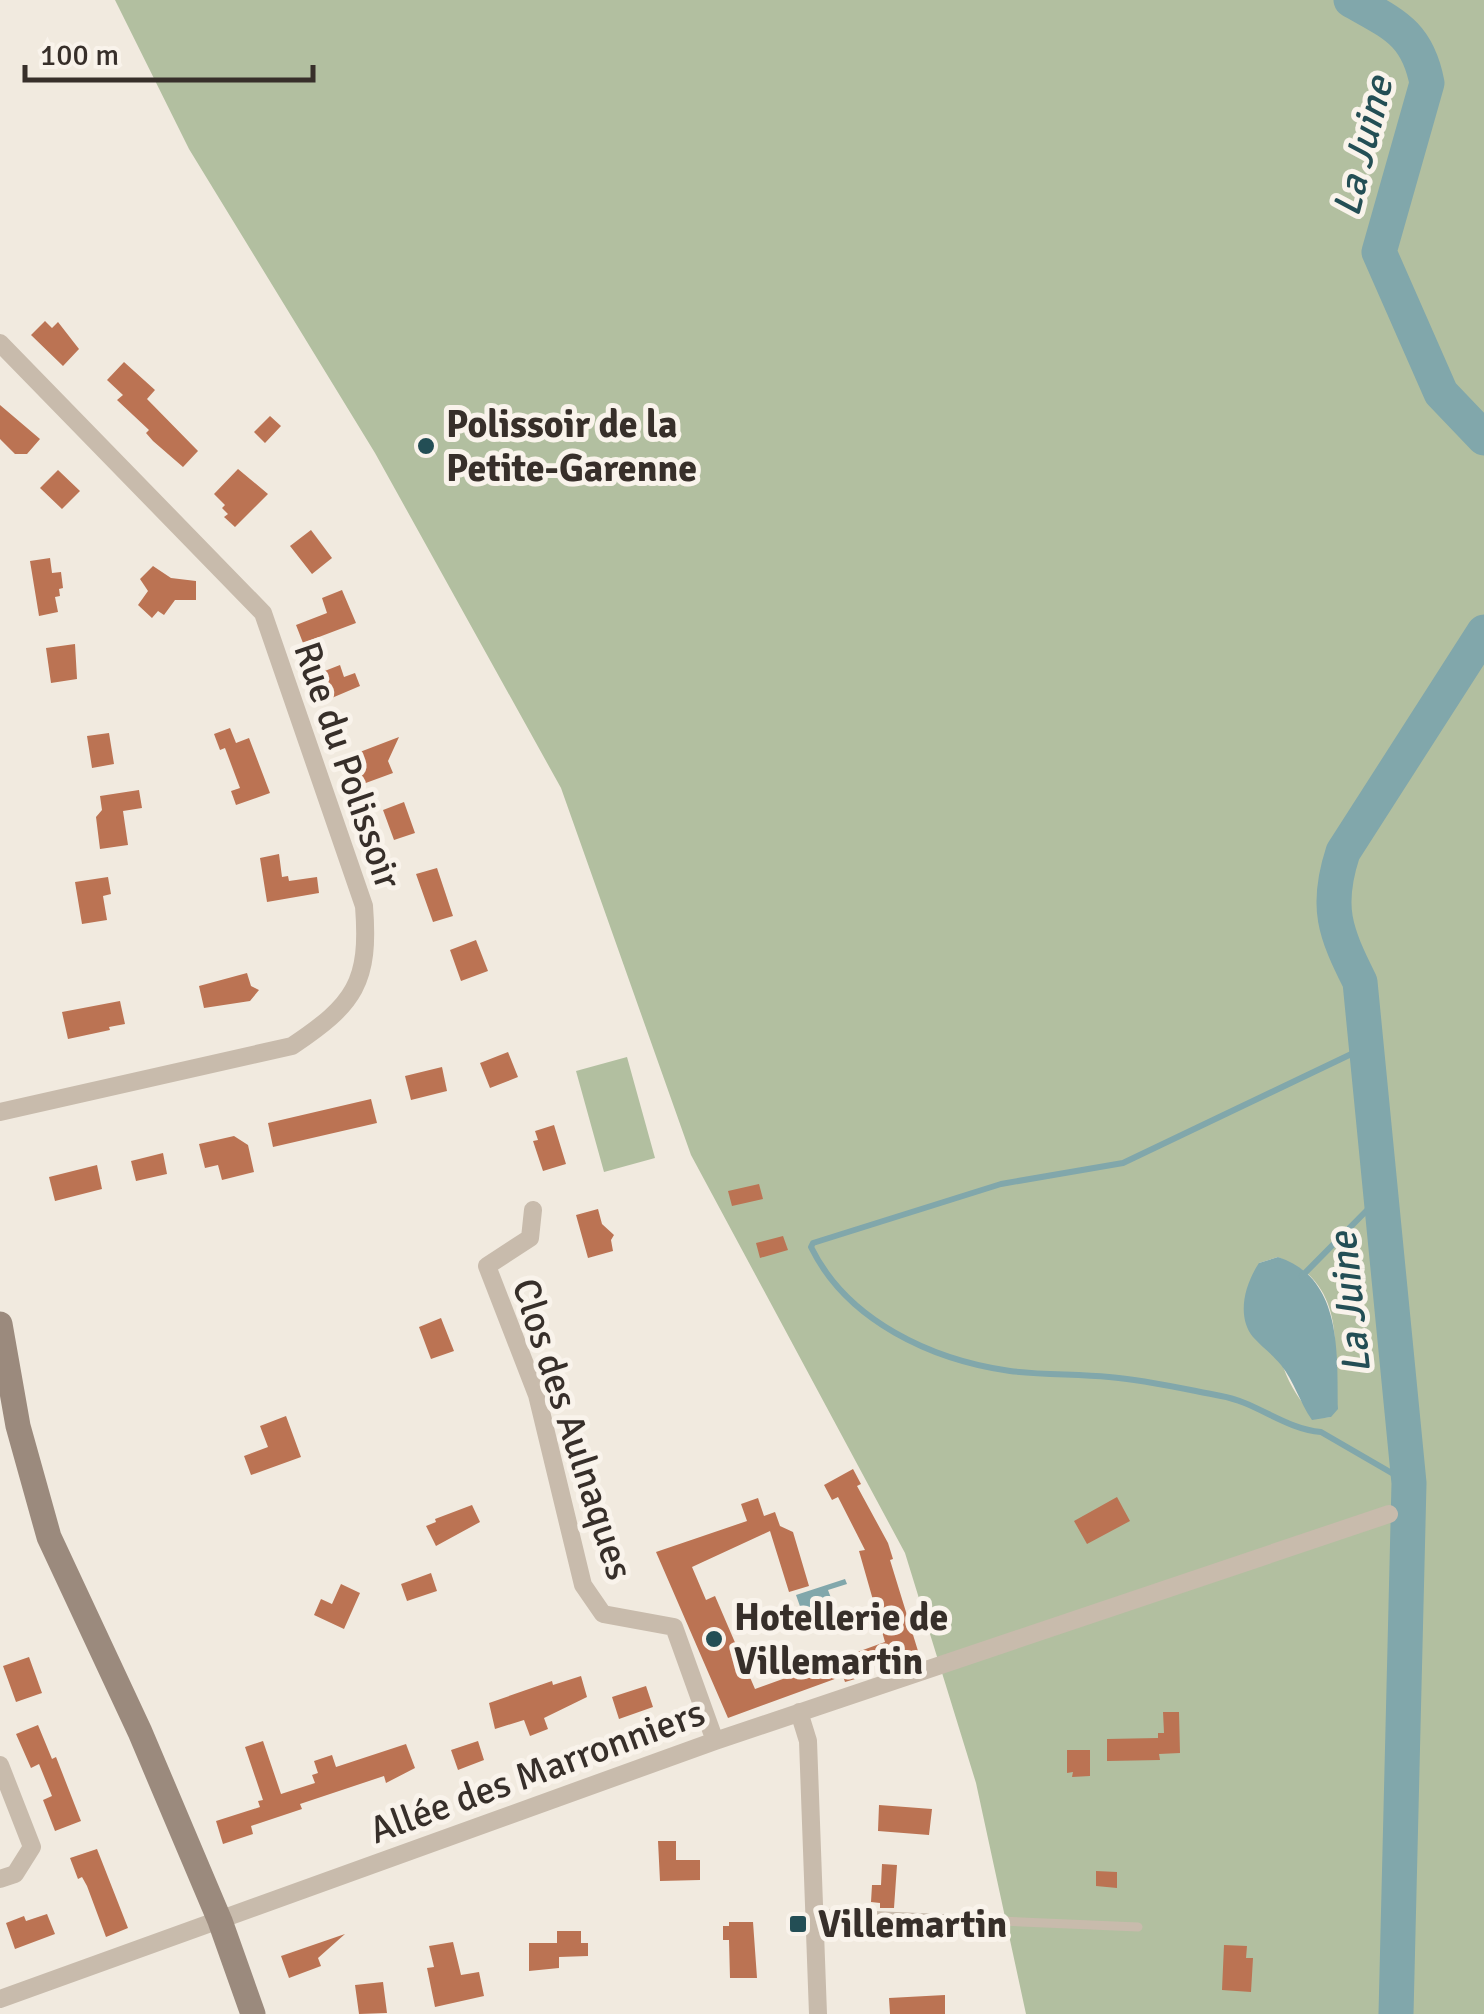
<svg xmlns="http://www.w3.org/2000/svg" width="1484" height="2014" font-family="Signika,sans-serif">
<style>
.green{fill:#b2bfa0;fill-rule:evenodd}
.water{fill:#81a7ab}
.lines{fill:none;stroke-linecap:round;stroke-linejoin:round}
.stream{stroke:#81a7ab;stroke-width:6}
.river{stroke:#81a7ab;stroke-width:35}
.building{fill:#bb7353}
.service{stroke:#c8bbac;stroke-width:9}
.minor{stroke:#c8bbac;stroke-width:18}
.secondary{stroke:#9b8a7d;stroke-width:25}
.poi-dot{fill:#234e55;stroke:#f9f3eb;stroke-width:4}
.labels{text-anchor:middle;stroke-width:10;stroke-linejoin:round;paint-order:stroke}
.poi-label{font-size:38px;font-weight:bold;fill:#372f2a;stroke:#f9f3eb;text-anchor:start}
.street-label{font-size:38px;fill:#372f2a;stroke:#f9f3eb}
.water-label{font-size:40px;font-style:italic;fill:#234e55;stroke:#f9f3eb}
</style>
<rect width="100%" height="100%" fill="#f1eadf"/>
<path class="green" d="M115 0H1484V2014H1026L976 1783 905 1553 691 1155 561 788 375 453 189 149ZM1278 1257C1289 1263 1304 1269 1312 1278 1346 1314 1333 1372 1331 1417L1319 1418C1275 1387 1271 1313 1259 1263Z
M627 1057 655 1158 604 1172 576 1071Z"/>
<path class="water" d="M1278 1257C1343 1278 1337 1354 1338 1409L1331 1417 1312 1420C1300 1403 1294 1381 1281 1365 1273 1355 1262 1347 1253 1337 1236 1316 1245 1284 1259 1263Z
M845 1579 847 1584 828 1590 831 1598 829 1603 802 1612 796 1595Z"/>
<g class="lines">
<path class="stream" d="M1366 1047 1123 1163 1001 1184 813 1243 811 1247C847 1321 932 1360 1010 1371 1043 1375 1076 1374 1109 1377 1146 1380 1184 1389 1221 1396 1256 1402 1285 1429 1321 1432L1409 1483
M1302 1276 1382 1195"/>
<path class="river" d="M1351 0C1393 24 1417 32 1427 83L1379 252 1441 393 1484 438
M1396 2014 1409 1483 1360 982C1335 932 1325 907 1343 852L1484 632"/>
</g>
<path class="building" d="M45 321 52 328 58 322 79 349 63 366 31 335Z
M124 362 155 390 147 399 198 451 183 467 153 441 146 433 149 430 117 400 123 395 107 380Z
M0 405 40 439 27 454H15L0 439Z
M270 416 281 426 265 443 254 432Z
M238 469 268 494 235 527 224 517 228 514 222 508 225 505 214 494Z
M58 470 80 491 62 509 40 488Z
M311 530 332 558 312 574 290 546Z
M50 558 52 573 61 572 63 588 59 589 60 596 55 597 58 612 39 616 30 561Z
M153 566 171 578 196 581V600H175L164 615 158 611 152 618 138 605 148 591 140 579Z
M342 590 356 623 303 643 296 625 327 613 322 598Z
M75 644 77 679 51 683 46 648Z
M340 665 344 677 355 673 360 686 327 700 317 674Z
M230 728 236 743 249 738 270 793 236 805 231 791 240 788 225 748 220 750 214 734Z
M109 733 114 764 92 768 87 736Z
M399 737 388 761 393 773 363 784 352 755Z
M139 790 142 808 123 811 128 845 100 849 96 817 102 810 100 796Z
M404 802 415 833 394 840 383 810Z
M279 854 282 877 288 876 289 881 317 877 319 893 267 902 260 858Z
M437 868 453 916 433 922 416 874Z
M108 877 111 894 103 896 107 920 82 924 75 882Z
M476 940 488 971 461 981 450 950Z
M247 973 251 986 259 990 250 1001 204 1008 199 986Z
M120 1001 125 1024 109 1027 110 1030 68 1039 62 1012Z
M508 1052 518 1077 490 1088 480 1063Z
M442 1067 447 1091 411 1100 405 1076Z
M371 1099 377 1123 273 1147 268 1123Z
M554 1125 566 1164 543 1171 533 1141 538 1140 535 1131Z
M234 1136 248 1145 254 1172 222 1180 218 1165 205 1168 199 1144Z
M163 1153 167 1174 136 1181 131 1161Z
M97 1165 102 1189 55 1201 49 1177Z
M759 1184 763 1199 732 1206 728 1191Z
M598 1209 602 1224 614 1235 611 1240 613 1251 588 1258 576 1215Z
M783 1236 788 1250 760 1258 756 1243Z
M441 1318 454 1351 431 1359 419 1327Z
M286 1416 301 1457 251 1475 244 1456 268 1447 260 1426Z
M853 1469 861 1484 857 1486 888 1543 893 1559 890 1560 918 1651 870 1667 872 1674 845 1682 843 1676 728 1718 656 1552 747 1521 741 1504 758 1498 764 1516 775 1512 780 1526 793 1532 809 1586 789 1592 770 1531 692 1567 706 1600 715 1596 755 1689 885 1642 859 1551 865 1550 838 1497 832 1500 824 1485Z
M1117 1497 1130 1521 1087 1544 1074 1521Z
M472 1505 480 1522 436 1546 426 1526 436 1522 435 1519Z
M431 1573 437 1591 407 1601 401 1584Z
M341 1584 360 1593 344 1629 314 1615 321 1599 332 1604Z
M29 1657 42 1693 16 1702 3 1666Z
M581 1676 587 1697 544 1718 548 1729 530 1736 524 1720 495 1729 489 1703 552 1681 553 1685Z
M646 1686 653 1707 619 1719 612 1697Z
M1163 1712H1179L1180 1753 1159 1754 1160 1760 1107 1761V1739L1158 1738V1733H1164Z
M38 1725 52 1759 56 1757 81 1821 55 1831 43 1800 52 1796 39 1764 31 1768 16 1734Z
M263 1741 281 1794 315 1783 312 1775 318 1773 314 1761 332 1755 336 1767 406 1744 415 1768 386 1783 384 1776 300 1804 302 1809 251 1826 253 1834 223 1844 216 1821 260 1807 258 1801 263 1800 245 1747Z
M478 1741 484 1760 458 1770 451 1750Z
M1067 1750H1090V1776L1072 1777 1073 1772 1067 1773Z
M879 1805 932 1809 929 1835 878 1831Z
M658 1841H676V1860H700V1880L660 1881Z
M97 1849 128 1928 106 1937 87 1886 82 1877 78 1879 70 1858Z
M882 1864 897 1865 894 1908H880V1903L871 1902 872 1885H881Z
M1096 1871 1117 1872V1888L1096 1886Z
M47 1914 55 1934 15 1949 6 1923 24 1916 26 1921Z
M729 1922H753L757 1978H730L729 1940H723V1926H729Z
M557 1931H581V1943H588V1956L559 1957V1968L529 1971V1943H557Z
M345 1934 318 1958 321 1966 289 1978 281 1956Z
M453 1942 461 1975 479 1972 484 1996 435 2007 427 1968 434 1967 429 1946Z
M1224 1945 1247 1946 1246 1958H1253L1251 1992 1222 1990Z
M383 1982 387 2013 359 2014 355 1985Z
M945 1995V2014H890L889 1998Z"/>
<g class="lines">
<path class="service" d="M815 1913 1138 1927"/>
<path class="minor" d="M0 343 263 613 364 906C370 982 355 1004 292 1046L0 1112
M533 1210 530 1238 487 1266 537 1395 583 1585 603 1614 674 1627 715 1741
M799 1712 808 1741 818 2014
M0 1765 32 1847 15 1874 0 1879
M0 1999 715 1741 1389 1514"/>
<path class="secondary" d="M0 1324 18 1426 49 1537 140 1732 220 1921 253 2014"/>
</g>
<g class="poi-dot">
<circle cx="426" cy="446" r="10"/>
<circle cx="714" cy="1639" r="10"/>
<rect x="788" y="1914" width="20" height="20" rx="5"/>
</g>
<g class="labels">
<g class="poi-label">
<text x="446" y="437">Polissoir de la<tspan x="446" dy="44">Petite-Garenne</tspan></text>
<text x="734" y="1630">Hotellerie de<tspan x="734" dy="44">Villemartin</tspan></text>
<text x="818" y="1937">Villemartin</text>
</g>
<g class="street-label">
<text transform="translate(348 765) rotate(71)" y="13">Rue du Polissoir</text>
<text transform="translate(573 1429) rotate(72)" y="13">Clos des Aulnaques</text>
<text transform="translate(537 1771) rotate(-20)" y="13">Allée des Marronniers</text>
</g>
<g class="water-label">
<text transform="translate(1362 146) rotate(-76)" y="14">La Juine</text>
<text transform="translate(1349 1303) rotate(-96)" y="14">La Juine</text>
</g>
</g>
<path d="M25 65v15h288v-15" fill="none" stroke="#372f2a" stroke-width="5"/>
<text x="40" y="65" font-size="30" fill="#372f2a" stroke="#f9f3eb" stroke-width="8" paint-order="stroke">100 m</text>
</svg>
